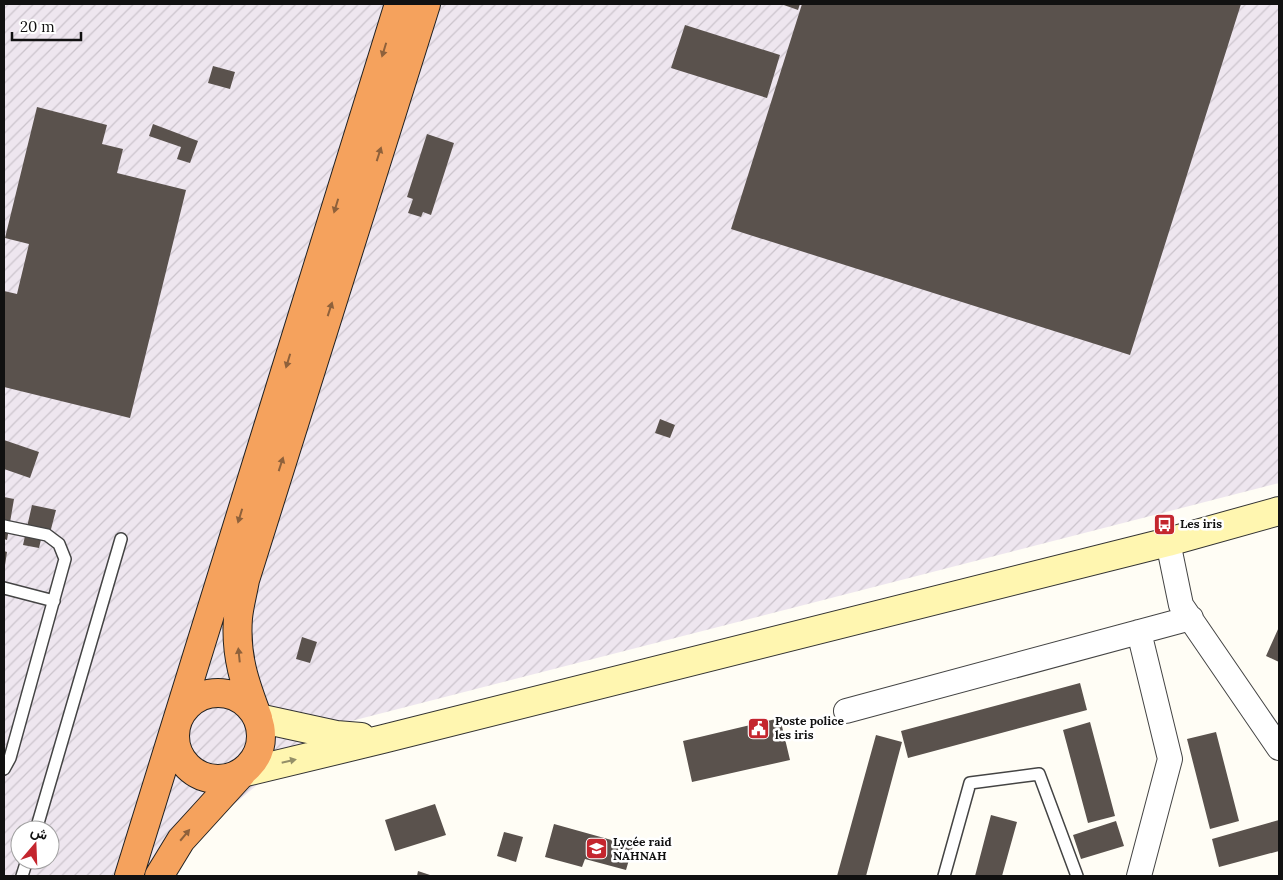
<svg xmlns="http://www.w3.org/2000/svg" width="1283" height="880" font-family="Lora,Vazirmatn,serif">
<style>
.industrial{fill:url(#industrial-furrows);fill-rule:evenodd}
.building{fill:#5a524d}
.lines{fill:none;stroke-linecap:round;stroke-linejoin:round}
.lane-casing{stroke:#444;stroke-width:14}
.street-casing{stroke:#444;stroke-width:26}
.secondary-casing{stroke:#333;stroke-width:30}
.highway-casing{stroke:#222;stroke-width:30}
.lane{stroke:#fff;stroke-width:11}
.street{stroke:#fff;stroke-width:24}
.secondary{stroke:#fff6b0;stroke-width:28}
.highway{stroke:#f5a25d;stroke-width:28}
.oneway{fill:#8e613b}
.oneway2{fill:#948f68}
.labels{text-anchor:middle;stroke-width:5;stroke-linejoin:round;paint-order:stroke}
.poi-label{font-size:12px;font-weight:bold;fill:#111;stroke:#fff;text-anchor:start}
</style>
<defs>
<pattern id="industrial-furrows" width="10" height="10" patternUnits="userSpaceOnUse" patternTransform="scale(1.25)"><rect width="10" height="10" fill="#eee6ef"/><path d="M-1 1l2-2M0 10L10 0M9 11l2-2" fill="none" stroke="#cbc4cc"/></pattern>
</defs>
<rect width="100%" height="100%" fill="#fffdf5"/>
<path class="industrial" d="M4 4H1279V483L328 727 146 876H4ZM20 830H50V860H20Z"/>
<path class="building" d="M781 4H800L798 10Z
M802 4H1241L1130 355 731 229Z
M685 25 780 55 767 98 671 68Z
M213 66 235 72 230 89 208 83Z
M37 107 107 125 102 144 123 149 117 173 186 190 130 418 4 387V291L17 294 29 244 5 238Z
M153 124 198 141 190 163 177 159 181 147 149 136Z
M427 134 454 143 431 215 423 212 421 217 408 213 413 199 407 197Z
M660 419 675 425 670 438 655 433Z
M4 440 39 452 30 478 4 469Z
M4 497 14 499 7 540 4 539Z
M32 505 56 510 50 533 43 531 39 548 23 545Z
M4 551 7 552 5 565H4Z
M1279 627V662L1266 656Z
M302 637 317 642 310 663 296 659Z
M1080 683 1087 710 908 758 901 731Z
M780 718 790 760 692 782 683 741Z
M1090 722 1115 816 1088 823 1063 730Z
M1216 732 1239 821 1210 829 1187 739Z
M876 735 902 742 866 876H837Z
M435 804 446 835 395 851 385 820Z
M991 815 1017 822 1002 876H975Z
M1279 820V851L1219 867 1212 839Z
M1116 821 1124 846 1081 859 1073 835Z
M554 824 633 846 626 870 585 859 582 867 545 857Z
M504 832 523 837 516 862 497 856Z
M418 871 433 876H417Z"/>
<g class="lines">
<defs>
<path id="lane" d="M4 526 47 535 59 544 65 559 10 758 4 769
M4 588 54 601
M36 830 121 539
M22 876 27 860
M944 876 970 783 1039 774 1077 876"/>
<path id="street" d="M1168 542 1181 605 1279 748
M1139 632 1170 759 1139 876
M846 711 1191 618"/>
<path id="secondary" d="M258 718 336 735 361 737
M242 773 383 739 1168 542 1279 511"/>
<path id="highway" d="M175 736a43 43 0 1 1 86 0a43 43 0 1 1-86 0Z
M258 718C245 684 235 656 238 618 239 606 243 592 245 580L426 4
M129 876 399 4
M159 876 181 840 242 773"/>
</defs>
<use href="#lane" class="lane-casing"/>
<use href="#street" class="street-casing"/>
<use href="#secondary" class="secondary-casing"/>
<use href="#highway" class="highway-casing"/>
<use href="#lane" class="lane"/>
<use href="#street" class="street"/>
<use href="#secondary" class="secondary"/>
<use href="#highway" class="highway"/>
</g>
<defs><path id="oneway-solid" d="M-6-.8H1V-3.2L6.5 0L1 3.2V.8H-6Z" transform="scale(1.25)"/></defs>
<g class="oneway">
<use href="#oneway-solid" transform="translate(384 50) rotate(107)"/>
<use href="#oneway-solid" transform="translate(379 154) rotate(-72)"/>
<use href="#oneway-solid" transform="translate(336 206) rotate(107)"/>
<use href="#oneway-solid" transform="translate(330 309) rotate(-72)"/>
<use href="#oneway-solid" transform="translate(288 361) rotate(107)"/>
<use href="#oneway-solid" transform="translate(281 464) rotate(-72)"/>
<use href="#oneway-solid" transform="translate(240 516) rotate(107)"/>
<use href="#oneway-solid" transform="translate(239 655) rotate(-96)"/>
<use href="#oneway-solid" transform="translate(185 835) rotate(-50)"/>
</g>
<use class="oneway2" href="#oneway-solid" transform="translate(289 761) rotate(-13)"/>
<defs>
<symbol id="bus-square" viewBox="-11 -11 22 22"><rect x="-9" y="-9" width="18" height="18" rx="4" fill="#c4262e" stroke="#fff"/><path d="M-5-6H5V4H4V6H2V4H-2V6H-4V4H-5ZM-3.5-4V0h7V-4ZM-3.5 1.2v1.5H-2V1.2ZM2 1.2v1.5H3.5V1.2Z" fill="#fff"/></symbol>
<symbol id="civic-square" viewBox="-11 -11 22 22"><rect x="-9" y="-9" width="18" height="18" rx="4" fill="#c4262e" stroke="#fff"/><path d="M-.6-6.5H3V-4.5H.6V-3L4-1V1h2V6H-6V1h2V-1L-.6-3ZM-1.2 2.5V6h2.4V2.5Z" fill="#fff"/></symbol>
<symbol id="school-square" viewBox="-11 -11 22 22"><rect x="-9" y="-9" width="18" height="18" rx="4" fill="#c4262e" stroke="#fff"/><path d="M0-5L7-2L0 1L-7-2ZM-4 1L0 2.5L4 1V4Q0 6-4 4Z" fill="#fff"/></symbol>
</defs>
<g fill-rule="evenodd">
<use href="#bus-square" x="1152" y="512" width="25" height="25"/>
<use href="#civic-square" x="746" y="716" width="25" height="25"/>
<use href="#school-square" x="584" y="836" width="25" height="25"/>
</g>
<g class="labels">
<g class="poi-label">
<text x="1180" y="528">Les iris</text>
<text x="775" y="725">Poste police<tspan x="775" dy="14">les iris</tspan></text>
<text x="613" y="846">Lycée raid<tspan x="613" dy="14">NAHNAH</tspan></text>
</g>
</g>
<rect width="1283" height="880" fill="none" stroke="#111111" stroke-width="10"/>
<g transform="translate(35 845) rotate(19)"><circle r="24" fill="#ffffff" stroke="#a0a0a0"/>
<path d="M0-4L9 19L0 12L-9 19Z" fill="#c4262e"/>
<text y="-8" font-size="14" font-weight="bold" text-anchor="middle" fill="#111111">ش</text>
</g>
<path d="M12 32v8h69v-8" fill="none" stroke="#111111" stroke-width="2.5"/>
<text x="20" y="32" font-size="15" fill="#111111" stroke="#ffffff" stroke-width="4" paint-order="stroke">20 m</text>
</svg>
